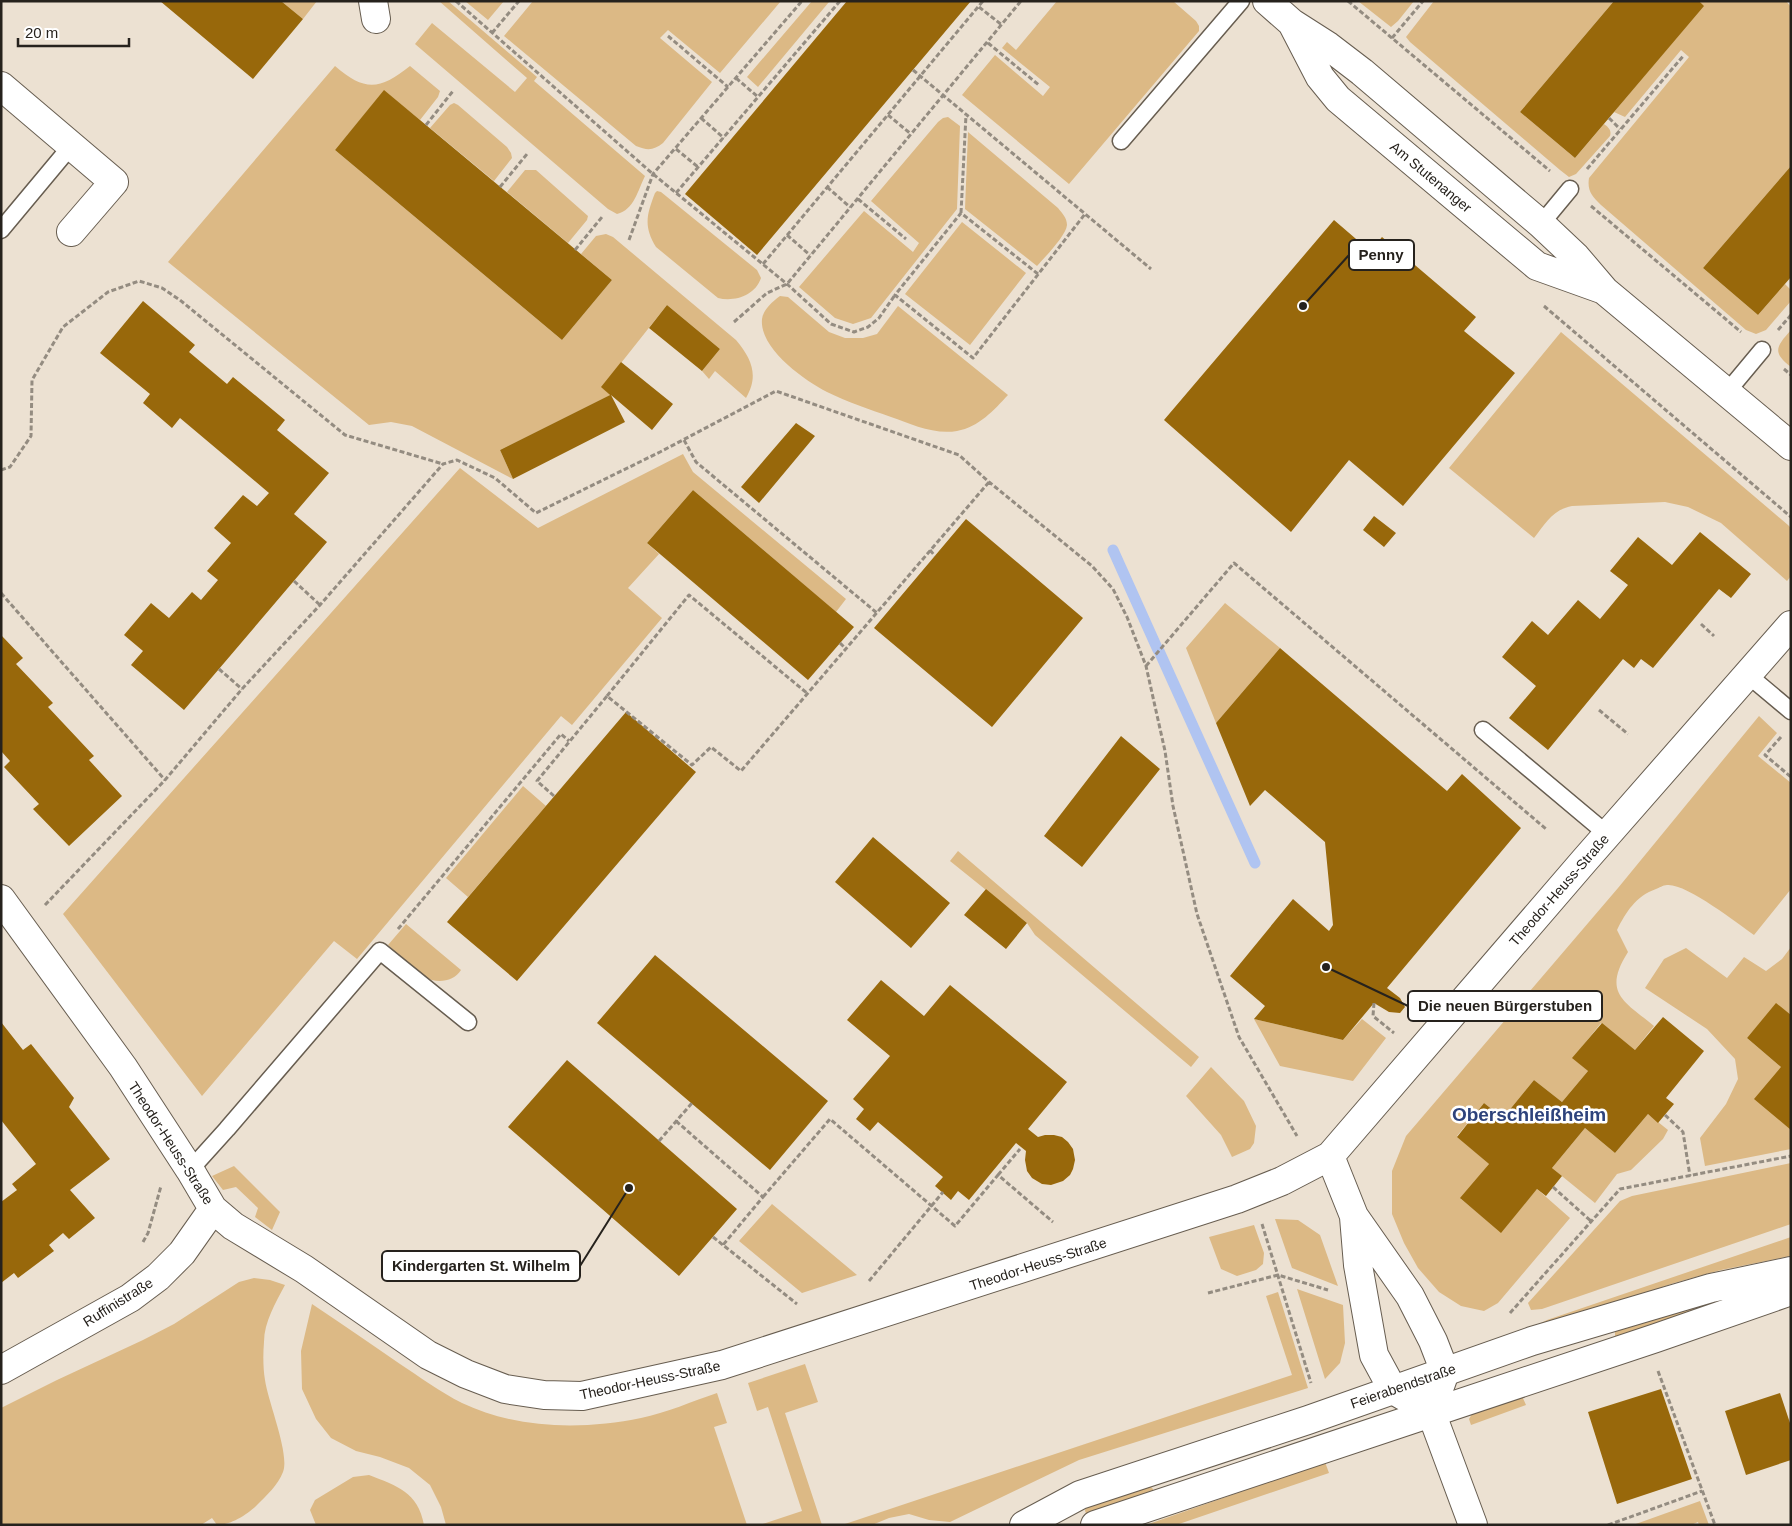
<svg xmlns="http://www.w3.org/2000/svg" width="1792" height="1526" font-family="Arial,sans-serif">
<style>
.green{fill:#dcb985}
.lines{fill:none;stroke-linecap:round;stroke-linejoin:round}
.stream{stroke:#b0c4f1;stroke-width:11}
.building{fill:#98680b}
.lane-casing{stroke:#675d50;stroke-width:19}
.street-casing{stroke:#675d50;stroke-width:30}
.secondary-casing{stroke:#675d50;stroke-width:30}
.path{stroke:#948c81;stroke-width:3;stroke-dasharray:5 2.5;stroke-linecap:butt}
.lane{stroke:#fff;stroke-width:16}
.street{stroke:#fff;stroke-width:28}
.secondary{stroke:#fff;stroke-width:28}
.labels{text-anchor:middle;stroke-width:5;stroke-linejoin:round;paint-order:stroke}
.street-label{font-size:14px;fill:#26221d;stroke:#fff}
.district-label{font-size:19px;font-weight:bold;fill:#2e437c;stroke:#fff}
.leader{fill:none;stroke:#26221d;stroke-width:2}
.callout-dot{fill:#26221d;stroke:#fff;stroke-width:2}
.callout{fill:#fff;stroke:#26221d;stroke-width:2}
.callout-label{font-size:15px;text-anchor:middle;font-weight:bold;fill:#26221d}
</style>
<rect width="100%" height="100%" fill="#ece1d2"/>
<path class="green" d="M281 1H317L303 19Z
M439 1H448L537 77 534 81 645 176C638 190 634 210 617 214L608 209 415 44 432 23 515 92 527 78Z
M465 1H504L488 20Z
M533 1H781L720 73 668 30 660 38 712 82 663 143C654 150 648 151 636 146L504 36Z
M812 1 829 2 758 87 747 77Z
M1057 1H1173L1196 21 1199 26V31L1069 184 962 95 995 55 1043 96 1050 87 1002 48 1007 42 1016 50Z
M1358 1H1414L1398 21 1391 27Z
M1434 1H1614L1520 112 1575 158 1604 124C1608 127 1612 130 1610 136L1576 174 1569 177 1560 170 1410 42 1406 37Z
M1699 1H1786L1791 7V166L1703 268 1758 315 1785 284 1791 290V301L1766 330 1756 334 1746 330 1601 205C1592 196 1587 191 1589 178L1689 57 1681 50 1625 117 1614 112 1703 6Z
M335 66C365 92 380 90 410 66L440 91 438 97 420 120 384 91 335 150 562 340 612 280 581 254 596 236 606 234 613 237 736 340C752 359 759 376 746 398L715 371 709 379 702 371 720 349 667 305 602 387 610 395 500 450 513 479 412 426 391 422 369 425 168 262Z
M454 103 458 105 507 147 511 153 512 158 494 181 430 128 450 105Z
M948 117 960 126 957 209 871 318 853 324 835 318 799 287 864 211 913 252 919 243 871 201 938 122 943 118Z
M968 132 1058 208C1062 213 1067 218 1067 225 1066 236 1044 258 1037 266L965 209Z
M525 170H536L588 216 587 220 568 243 507 192Z
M657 191 661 192 757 270 761 278C755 296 734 302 718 298L656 247C643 226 647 214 655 193Z
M962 222 1026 273 970 345 905 294Z
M780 296 788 297 829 332 845 338H863L877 334 898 306 1008 395C994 410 979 427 957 431 934 435 911 424 891 417 869 409 847 402 827 392 804 380 759 348 762 319 763 310 773 301 780 296Z
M1791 330V367C1772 352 1776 347 1791 330Z
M1561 332 1788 525 1791 528V576L1787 581 1721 523 1688 507 1665 502 1572 506C1552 510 1546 523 1534 538L1449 468Z
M683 454 693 472 846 599 836 612 693 490 647 543 659 554 628 588 662 618 572 725 561 716 357 959 334 941 202 1096 63 914 460 468 538 528Z
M1225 603 1280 648 1216 723 1186 648Z
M1759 716 1777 733 1758 756 1791 783V889L1754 935C1737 923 1686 883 1667 885 1663 885 1659 888 1656 889 1636 896 1626 912 1617 930L1628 952C1602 993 1624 1001 1654 1026L1635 1050 1601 1023 1573 1058 1588 1071 1562 1102 1534 1080 1503 1118 1484 1103 1457 1136 1489 1164 1461 1199 1501 1232 1537 1189 1570 1218 1498 1303 1484 1311 1461 1306 1439 1292 1418 1268 1404 1243 1392 1214V1171L1406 1136 1618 888Z
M523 786 546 806 468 897 446 878Z
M958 851 1199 1057 1191 1067 1035 935 1027 923 950 861Z
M406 924 461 970C454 982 436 984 425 977 414 972 398 954 388 945Z
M1791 947V1015L1776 1004 1747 1038 1781 1067 1791 1130V1149L1705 1166 1700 1138 1726 1104 1738 1079 1735 1059 1707 1029 1645 988 1664 959 1686 948 1727 978 1744 957 1766 971 1782 959Z
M1254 1019 1343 1040 1362 1019 1386 1038 1353 1081 1280 1066Z
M1211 1067 1244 1101 1256 1126 1254 1143 1250 1149 1232 1157 1221 1135 1186 1096Z
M1648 1114 1668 1130 1663 1139 1631 1170 1617 1174 1595 1203 1552 1168 1585 1128 1615 1153Z
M1791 1163V1224L1542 1309 1531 1310 1528 1303 1620 1201 1632 1196Z
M234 1166 280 1212 272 1230 255 1217 258 1208 236 1187 223 1190 212 1176Z
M772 1204 857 1275 802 1293 739 1241Z
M1275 1219 1298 1220 1320 1235 1338 1286 1292 1268Z
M1254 1225 1264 1253 1263 1264 1256 1270 1237 1276 1221 1269 1209 1237Z
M1791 1237V1256L1721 1270 1674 1283 1537 1330V1325L1547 1320Z
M254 1278 270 1280 285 1285C276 1302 264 1322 264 1342 263 1354 263 1368 265 1380 268 1402 290 1454 283 1472 278 1485 267 1495 257 1505 248 1514 231 1525 217 1525L212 1518 201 1525H1V1408L57 1380 143 1340 174 1324 239 1282Z
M1297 1289 1343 1305 1345 1343 1340 1363 1325 1379Z
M1278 1292 1308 1388 1079 1460 950 1522 929 1520 909 1514 889 1518 872 1525H842L1292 1375 1266 1296Z
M312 1304C342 1324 371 1344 400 1364 420 1377 440 1392 462 1403 517 1429 582 1430 641 1418 666 1413 693 1401 717 1393L727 1423 714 1427 747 1525H446L441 1507 430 1485 409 1468 380 1457 356 1451 331 1438 316 1419 302 1389 301 1351Z
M1689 1305 1693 1308 1694 1312 1619 1339 1615 1337V1329Z
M805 1364 818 1402 785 1413 822 1525H760L802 1511 768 1407 757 1411 748 1383Z
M1522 1396 1526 1405 1471 1425 1469 1419 1472 1414Z
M1325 1462 1329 1473 1176 1525H1146Z
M369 1475C397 1486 418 1492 424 1525H316L310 1510 315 1500 353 1477Z
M1150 1486 1153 1489V1493L1087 1515 1085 1511 1086 1505Z
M1700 1501 1709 1525H1699L1698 1522 1691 1525H1633Z"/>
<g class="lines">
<path class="stream" d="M1113 550 1158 650
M1159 651 1255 863"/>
</g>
<path class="building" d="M160 1H281L303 19 253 79Z
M847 1H971L757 255 685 194Z
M1614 1H1699L1704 6 1575 158 1520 112Z
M384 90 612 280 562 340 335 150Z
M1791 166V277L1758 315 1703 268Z
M1334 220 1370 251 1382 237 1476 317 1464 331 1515 373 1403 506 1349 460 1291 532 1164 420Z
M143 301 195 345 189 352 227 384 233 377 285 420 277 430 329 473 294 514 327 542 184 710 131 665 143 651 124 635 151 603 169 618 192 592 201 600 218 580 207 571 231 543 214 528 243 495 257 506 269 493 180 418 172 428 143 403 150 394 100 353Z
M667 305 720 349 702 371 649 328Z
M621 362 673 404 652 430 611 395 625 422 513 479 500 450 610 395 601 387Z
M796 423 815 436 759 503 741 487Z
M693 490 854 627 808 680 647 543Z
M1374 516 1396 533 1384 547 1363 530Z
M966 519 1083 618 992 727 874 628Z
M1700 532 1751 574 1731 598 1719 589 1653 668 1641 659 1634 668 1623 659 1548 750 1509 718 1536 686 1502 657 1532 621 1548 635 1578 600 1600 619 1628 585 1610 571 1638 537 1672 565Z
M1 635 23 658 16 664 53 703 48 707 94 756 89 760 122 796 69 846 33 809 39 804 4 767 10 761 1 751Z
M1280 648 1447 791 1462 774 1521 828 1387 988 1400 998 1405 1007 1400 1013 1389 1012 1374 1003 1343 1040 1254 1019 1265 1006 1230 976 1293 899 1329 931 1333 925 1325 842 1265 790 1250 806 1216 723Z
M626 712 696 772 517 981 447 922Z
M1121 736 1160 769 1082 867 1044 836Z
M873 837 950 903 911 948 835 882Z
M986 889 1027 923 1006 949 964 915Z
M655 955 828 1101 770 1170 597 1023Z
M881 980 924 1016 950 985 1067 1082 1028 1129 1038 1137 1045 1135H1054L1062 1137 1068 1142 1073 1149 1075 1160 1073 1169 1070 1175 1063 1181 1051 1185 1042 1184 1032 1178 1027 1171 1025 1160 1026 1151 1016 1143 969 1200 958 1191 951 1200 935 1186 943 1177 878 1122 870 1131 856 1119 864 1109 853 1099 890 1056 847 1020Z
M1776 1003 1791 1015V1130L1754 1099 1781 1067 1747 1038Z
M1663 1017 1704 1051 1666 1098 1674 1104 1658 1123 1648 1114 1615 1153 1585 1128 1552 1168 1562 1176 1546 1196 1537 1189 1501 1233 1460 1198 1489 1164 1457 1137 1484 1103 1503 1118 1534 1080 1562 1102 1588 1071 1572 1058 1602 1023 1635 1050Z
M1 1022 23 1050 31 1044 74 1098 69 1107 110 1159 70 1190 95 1218 69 1239 63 1233 49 1245 54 1251 18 1278 14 1273 1 1283V1202L17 1190 12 1184 36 1164 1 1120Z
M567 1060 737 1209 679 1276 508 1127Z
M1661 1389 1692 1479 1617 1504 1588 1412Z
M1780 1393 1791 1426V1460L1746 1475 1725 1411Z"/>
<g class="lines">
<defs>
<path id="lane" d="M1121 141 1241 1
M1541 224 1570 189
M1 230 71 146
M1727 392 1762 350
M1748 675 1791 711
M1483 730 1607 834
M190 1170 227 1129 380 951 468 1022"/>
<path id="street" d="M373 1 376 19
M1267 1 1292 23 1328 46 1362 72 1541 224 1576 257 1605 291 1791 446
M1292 23 1320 77 1338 99 1537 266 1604 290
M1 86 114 182 71 232
M1 899 123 1067 190 1170 213 1209 233 1226 304 1269 428 1355 466 1374 505 1389 544 1395 582 1396 722 1365 1237 1199 1282 1181 1330 1156 1584 861 1791 625
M1330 1156 1354 1216 1410 1296 1433 1341 1445 1372 1431 1412
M1354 1217 1358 1265 1374 1355 1393 1390 1431 1412
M1 1370 130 1298 158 1277 182 1253 213 1209
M1431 1412 1473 1525"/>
<path id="secondary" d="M1024 1525 1080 1495 1308 1420 1532 1341 1711 1288 1791 1271
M1095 1525 1656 1338 1791 1291"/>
</defs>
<use href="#lane" class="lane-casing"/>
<use href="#street" class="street-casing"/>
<use href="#secondary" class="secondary-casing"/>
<path class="path" d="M456 1 653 174 787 284 831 324 854 332 868 327 879 318 895 295
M1348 1 1550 171
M979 7 1002 25
M492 33 519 1
M668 36 728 87
M1392 38 1423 1
M988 43 1040 86
M913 70 1151 269
M736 78 758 97
M888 115 911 134
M701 118 724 138
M1609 118 1620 129
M426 125 453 91
M676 149 698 167
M1587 169 1684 55
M500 187 527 154
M827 187 850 207
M676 193 840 1
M858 199 906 239
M1591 206 1741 332
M961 213 966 115
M787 235 810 255
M629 240 653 174 802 1
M575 250 602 217
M763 264 983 1
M1038 274 961 213 895 295 973 358 1085 214
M1544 306 1791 517
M734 322 767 293 787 284 1021 1
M1778 330 1791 315
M1784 369 1791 375
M684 440 696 462 877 613
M1 470 10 467 31 436 32 380 63 327 108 292 139 281 162 288 180 300 345 435 443 464
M930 550 935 556
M294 581 320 605
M1 593 165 780
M1701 624 1714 636
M840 643 846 649
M1146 666 1234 563 1546 829
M219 669 242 689
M607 696 689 595 808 694
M1599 710 1628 734
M1781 737 1765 755 1791 777
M554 796 537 781 607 696 692 765 711 747 741 771 989 482
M45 905 165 780 242 689 320 605 443 464 457 460 495 478 536 513 660 452 776 391 959 455 989 482 1092 566 1113 589 1127 617 1146 666 1165 751 1173 806 1197 914 1239 1037 1297 1136
M398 929 561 734 569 741
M1374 1003 1373 1016 1394 1033
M1665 1115 1683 1132 1690 1176
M676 1121 763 1197 723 1245 797 1304
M659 1141 692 1103
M998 1175 1020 1149
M1553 1187 1592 1222
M763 1197 830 1119 955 1226 998 1175 1053 1222
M1262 1224 1311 1383
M713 1237 723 1245
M143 1242 148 1233 161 1186
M869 1281 943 1192
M1208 1293 1278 1275 1328 1290
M1510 1313 1620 1189 1791 1156
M1658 1371 1715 1525
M1608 1525 1702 1491"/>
<use href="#lane" class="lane"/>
<use href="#street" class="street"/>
<use href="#secondary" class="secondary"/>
</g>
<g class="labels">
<g class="street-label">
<text transform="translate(1431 177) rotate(40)" y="5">Am Stutenanger</text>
<text transform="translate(1559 890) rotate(-49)" y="5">Theodor-Heuss-Straße</text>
<text transform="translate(171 1143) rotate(57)" y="5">Theodor-Heuss-Straße</text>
<text transform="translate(1038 1264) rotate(-18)" y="5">Theodor-Heuss-Straße</text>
<text transform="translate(118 1302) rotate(-32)" y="5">Ruffinistraße</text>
<text transform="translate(650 1380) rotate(-12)" y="5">Theodor-Heuss-Straße</text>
<text transform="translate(1403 1386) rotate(-19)" y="5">Feierabendstraße</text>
</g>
<g class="district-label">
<text x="1529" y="1121">Oberschleißheim</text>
</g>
</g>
<path class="leader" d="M1303 306L1349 255M1326 967L1408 1006M629 1188L580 1266"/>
<g class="callout-dot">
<circle cx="1303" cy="306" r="5"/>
<circle cx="1326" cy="967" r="5"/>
<circle cx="629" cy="1188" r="5"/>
</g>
<g class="callout">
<rect x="1349" y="240" width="65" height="30" rx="5"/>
<rect x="1408" y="991" width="194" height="30" rx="5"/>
<rect x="382" y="1251" width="198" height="30" rx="5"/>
</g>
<g class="callout-label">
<text x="1381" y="260">Penny</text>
<text x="1505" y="1011">Die neuen Bürgerstuben</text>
<text x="481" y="1271">Kindergarten St. Wilhelm</text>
</g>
<rect width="1792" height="1526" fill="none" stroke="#26221d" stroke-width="5"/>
<path d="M18 38v8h111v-8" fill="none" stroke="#26221d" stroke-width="2.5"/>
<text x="25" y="38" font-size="15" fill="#26221d" stroke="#ffffff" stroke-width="4" paint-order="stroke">20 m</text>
</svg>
